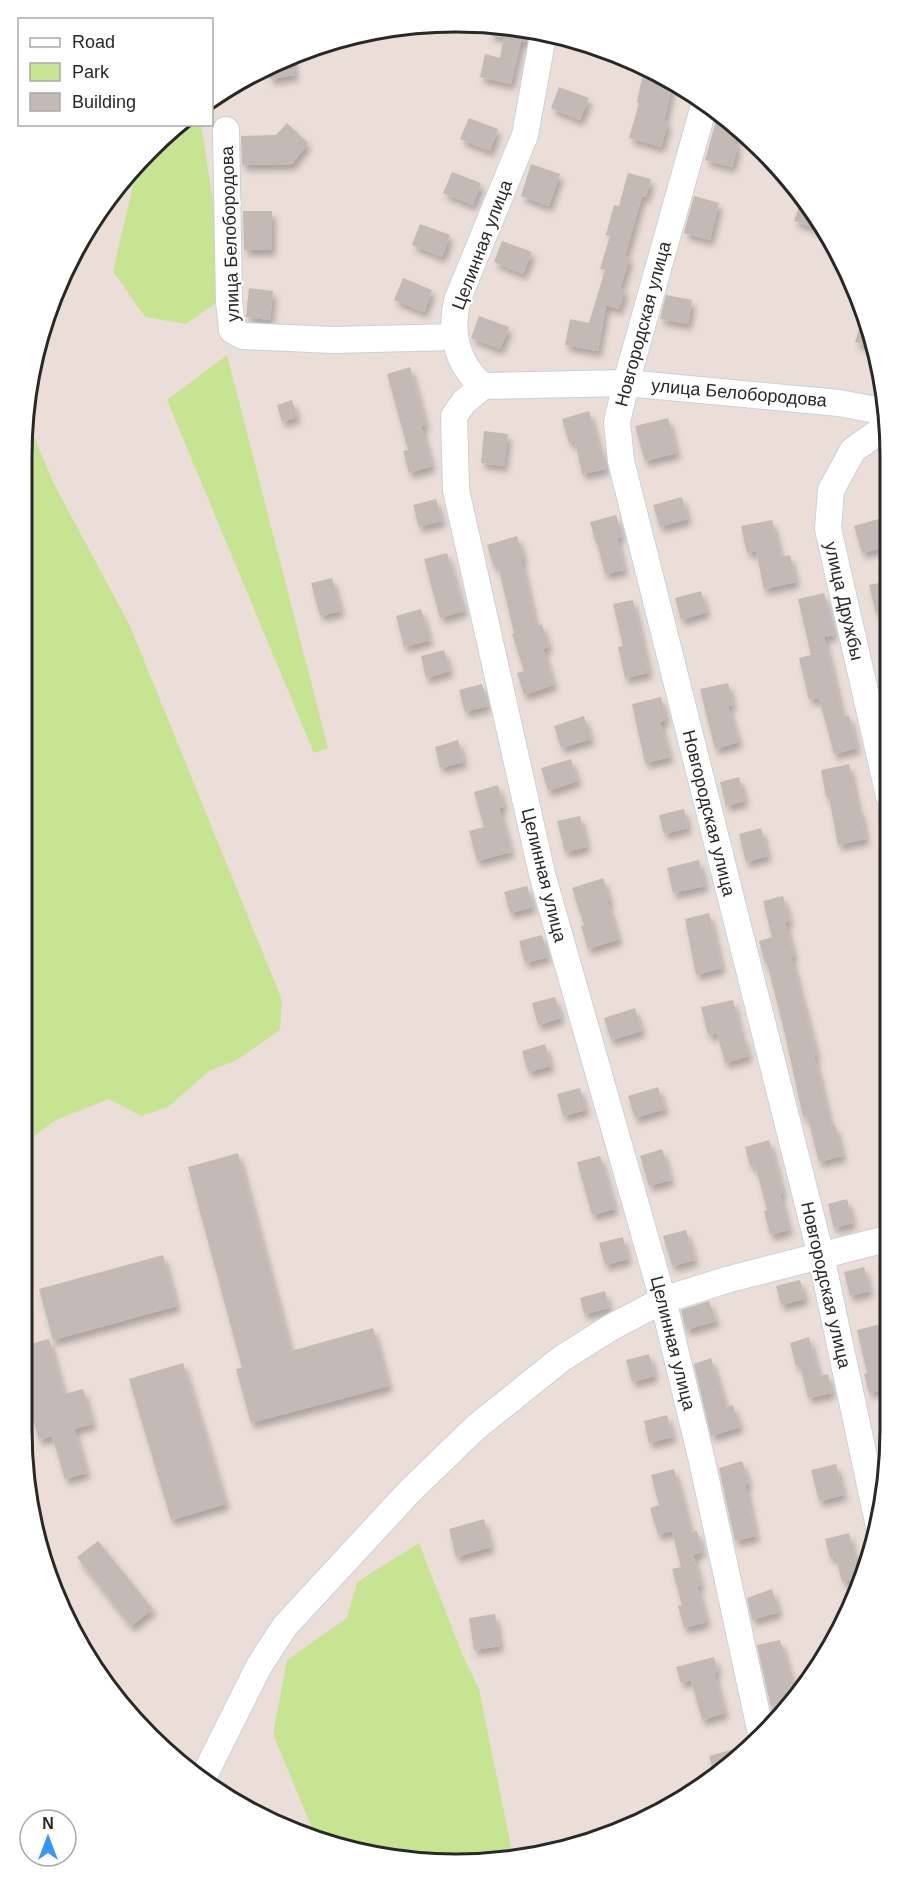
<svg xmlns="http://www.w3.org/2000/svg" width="912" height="1886" font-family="Helvetica,sans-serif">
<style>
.green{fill:#c7e493}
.building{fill:#c3bab5;filter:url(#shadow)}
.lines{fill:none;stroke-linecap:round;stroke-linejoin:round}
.minor-casing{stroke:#c8d1db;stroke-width:28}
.minor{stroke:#fff;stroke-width:26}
.labels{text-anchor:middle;stroke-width:4.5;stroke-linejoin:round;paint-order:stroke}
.street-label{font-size:18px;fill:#282828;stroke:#fff}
.rim{fill:none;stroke:#282828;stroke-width:3}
</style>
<defs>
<filter id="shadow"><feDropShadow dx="3.5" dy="6" stdDeviation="3" flood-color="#0004"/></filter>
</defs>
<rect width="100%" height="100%" fill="#ebded9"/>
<path class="green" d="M178 125H201L217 226 219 301 186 324 145 317 113 271 139 160 149 148Z
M227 355 328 748 314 753 167 400Z
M25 415 54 484 130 626 282 1000 280 1030 237 1060 209 1071 168 1107 141 1116 109 1099 56 1120 25 1143 21 1142V456Z
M419 1543 463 1656 479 1689 514 1861H512L448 1859 317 1840 273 1734 287 1660 347 1618 357 1582Z"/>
<path class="building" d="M492 25 529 28 527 42 521 41 511 84 480 77 485 54 500 58 504 37 490 35Z
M292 53 295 75 270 79 268 65Z
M642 78 672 85 664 121 668 122 661 147 629 138 639 103 637 102Z
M559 87 589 98 580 120 551 108Z
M718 114 727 117 739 129 734 144 738 145 732 167 705 160Z
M469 118 498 129 490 151 460 139Z
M287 123 308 143 292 164 242 165 241 136 276 135Z
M531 164 560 174 549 206 521 196Z
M452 172 481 183 473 205 443 193Z
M628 173 651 179 646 197 642 196 625 256 630 257 620 288 625 290 619 309 606 305 598 351 565 345 570 319 589 323 605 270 600 269 610 236 606 235 614 205 619 206Z
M803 194 809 204 824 231 794 221Z
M694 196 719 203 710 240 684 233Z
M243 211H272V250H244Z
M420 224 450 235 442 257 412 245Z
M502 241 532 252 523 274 494 262Z
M403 278 432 290 424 312 394 300Z
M249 288 273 291 270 320 246 317Z
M666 295 692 300 688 324 660 319Z
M864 314 869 329 874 348 855 342Z
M479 316 509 327 500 349 471 338Z
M410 367 426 425 421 426 432 466 409 473 403 451 408 450 387 374Z
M292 400 297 417 282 422 277 405Z
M589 411 600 450 602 449 606 469 582 474 575 441 569 443 562 419Z
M668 418 677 453 645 461 635 426Z
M484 431 508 434 504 466 481 463Z
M682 497 688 519 660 527 653 505Z
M436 499 442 521 419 527 413 505Z
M616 515 622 536 617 538 624 570 605 574 597 543H596L590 522Z
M882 518 888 536V546L862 553 854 526Z
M772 520 781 557 790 555 796 582 764 589 756 551 747 553 741 526Z
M517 536 524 558 521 559 536 626 542 624 549 647 543 649 554 685 524 695 517 673 524 671 512 634 514 633 498 566 494 567 487 545Z
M447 553 464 611 440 618 424 559Z
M332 578 341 611 320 616 311 583Z
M888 581V610L876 613 869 585Z
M701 591 707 612 681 620 675 598Z
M824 593 834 635 824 637 843 717 849 715 857 748 834 754 819 698 809 700 799 658 811 655 798 599Z
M633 600 649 673 625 678 618 647 623 646 613 604Z
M421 609 430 640 404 647 396 616Z
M444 650 450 671 426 678 421 656Z
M728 683 733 705 728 706 739 742 715 749 700 689Z
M482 684 488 706 465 712 459 690Z
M661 697 666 720 660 722 670 757 645 763 632 704Z
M584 716 591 739 561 748 554 726Z
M458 740 464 762 440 768 435 747Z
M571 759 578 781 548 791 541 768Z
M849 764 858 809H860L866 839 838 845 829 797H826L821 770Z
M739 777 745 801 726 806 720 782Z
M498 785 504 807 499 808 511 852 477 861 469 831 484 827 474 792Z
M684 809 688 828 664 834 659 815Z
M580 816 587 847 565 852 557 821Z
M761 828 768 856 746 862 739 834Z
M699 860 705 886 673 893 667 868Z
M603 878 610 901H607L619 939 588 949 581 926 584 925 572 888Z
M527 886 533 907 510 913 504 892Z
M783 896 790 921 785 922 794 956 791 957 817 1056H814L831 1126 835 1125 843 1156 819 1162 807 1116 803 1117 784 1030 767 963 765 964 759 941 772 937 763 901Z
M709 913 722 968 696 975 685 919Z
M542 935 548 957 525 963 519 941Z
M555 997 561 1018 538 1025 532 1003Z
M733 1000 742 1038H744L749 1056 725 1063 717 1033 708 1035 701 1007Z
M635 1008 642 1031 611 1040 604 1018Z
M545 1044 551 1066 528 1072 522 1051Z
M658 1087 665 1109 635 1118 628 1096Z
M580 1088 586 1110 563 1116 557 1094Z
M769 1140 783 1193 780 1194 789 1230 770 1235 764 1211 767 1210 755 1165 750 1166 745 1147Z
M662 1149 671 1180 649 1186 640 1156Z
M238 1153 291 1351 373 1328 389 1386 251 1423 236 1369 242 1368 188 1167Z
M600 1156 615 1209 592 1215 577 1162Z
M847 1199 853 1223 834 1228 828 1204Z
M686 1230 695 1260 672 1266 663 1236Z
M623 1237 628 1259 605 1265 599 1243Z
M163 1255 177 1306 53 1340 39 1289Z
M864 1267 870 1291 850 1296 844 1272Z
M800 1280 805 1299 781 1305 776 1286Z
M605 1291 609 1308 584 1314 580 1298Z
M709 1301 716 1321 686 1330 681 1310Z
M881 1324 885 1343 882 1344 891 1378V1388L869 1393 864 1374 867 1373 857 1330Z
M809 1337 819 1376 828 1374 832 1393 808 1398 800 1365 796 1366 790 1343Z
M49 1339 64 1394 83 1389 93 1424 74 1429 87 1473 65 1479 52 1436 39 1440 23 1385 21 1386V1346Z
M649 1354 655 1376 632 1382 626 1360Z
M711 1358 726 1407 733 1405 740 1427 711 1436 694 1364Z
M183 1363 226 1504 171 1520 129 1379Z
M667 1415 673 1437 649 1443 644 1421Z
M742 1461 749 1483 745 1484 756 1536 735 1541 719 1468Z
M836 1464 844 1495 819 1501 811 1470Z
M674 1469 691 1532 697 1531 702 1552 693 1555 701 1585 697 1586 707 1622 684 1628 678 1606 682 1605 672 1569 681 1567 672 1531 658 1535 650 1508 659 1505 651 1475Z
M484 1519 491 1547 456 1557 449 1529Z
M849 1533 855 1558 862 1556 865 1572 864 1576 842 1582 836 1557 830 1558 825 1539Z
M98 1541 153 1609 131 1626 77 1557Z
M772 1589 779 1612 752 1620 747 1598Z
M495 1614 500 1646 474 1650 469 1618Z
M780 1640 797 1697 771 1707 757 1645Z
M714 1657 718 1671 714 1673 725 1713 702 1720 691 1680 681 1683 676 1667Z
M749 1745 750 1747 714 1773 709 1756Z"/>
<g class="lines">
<defs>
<path id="minor" d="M705 102 626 383 617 422 621 461 821 1256 879 1527
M226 130 229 301 232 330 243 336 333 340 454 337
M483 386 464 402 454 416 456 490 542 874 663 1300 702 1461 762 1738
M483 386 626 383 839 403 887 412
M483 386C456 364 449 331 458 298L525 135 544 30
M887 426 853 450 831 490 828 529 889 796
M202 1780 259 1666 285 1626 409 1492 475 1428 561 1359 610 1328 663 1300 726 1280 890 1238"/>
</defs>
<use href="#minor" class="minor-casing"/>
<use href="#minor" class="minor"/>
</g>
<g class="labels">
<g class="street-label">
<text transform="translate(230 234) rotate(-92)" y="6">улица Белобородова</text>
<text transform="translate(482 245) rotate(-69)" y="6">Целинная улица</text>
<text transform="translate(643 324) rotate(-75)" y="6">Новгородская улица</text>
<text transform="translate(739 393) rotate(5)" y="6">улица Белобородова</text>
<text transform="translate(844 601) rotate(77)" y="6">улица Дружбы</text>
<text transform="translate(709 813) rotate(76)" y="6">Новгородская улица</text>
<text transform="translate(544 875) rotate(76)" y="6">Целинная улица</text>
<text transform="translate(826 1285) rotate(77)" y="6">Новгородская улица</text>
<text transform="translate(673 1343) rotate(76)" y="6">Целинная улица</text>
</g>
</g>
<path d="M0 0H912V1886H0ZM456 32H456A424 424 0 0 1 880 456V1430A424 424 0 0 1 456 1854H456A424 424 0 0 1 32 1430V456A424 424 0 0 1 456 32Z" fill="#fff" fill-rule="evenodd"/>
<path class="rim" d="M456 32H456A424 424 0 0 1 880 456V1430A424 424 0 0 1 456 1854H456A424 424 0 0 1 32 1430V456A424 424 0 0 1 456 32Z"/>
<rect x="18" y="18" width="195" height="108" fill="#ffffff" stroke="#a9a9a9" stroke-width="1.5"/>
<rect x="30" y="38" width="30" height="9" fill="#ffffff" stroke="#a9a9a9" stroke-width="1.5"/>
<text x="72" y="48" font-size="18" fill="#282828">Road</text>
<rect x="30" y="63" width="30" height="18" fill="#c7e493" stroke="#a9a9a9" stroke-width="1.5"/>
<text x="72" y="78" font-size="18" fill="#282828">Park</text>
<rect x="30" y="93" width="30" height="18" fill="#c3bab5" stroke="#a9a9a9" stroke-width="1.5"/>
<text x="72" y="108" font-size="18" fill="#282828">Building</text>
<g transform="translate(48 1838)"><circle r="28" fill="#ffffff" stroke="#a9a9a9" stroke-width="1.5"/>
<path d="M0-4.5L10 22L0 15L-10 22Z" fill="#3395ff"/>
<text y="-9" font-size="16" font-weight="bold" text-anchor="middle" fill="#282828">N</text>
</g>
</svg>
